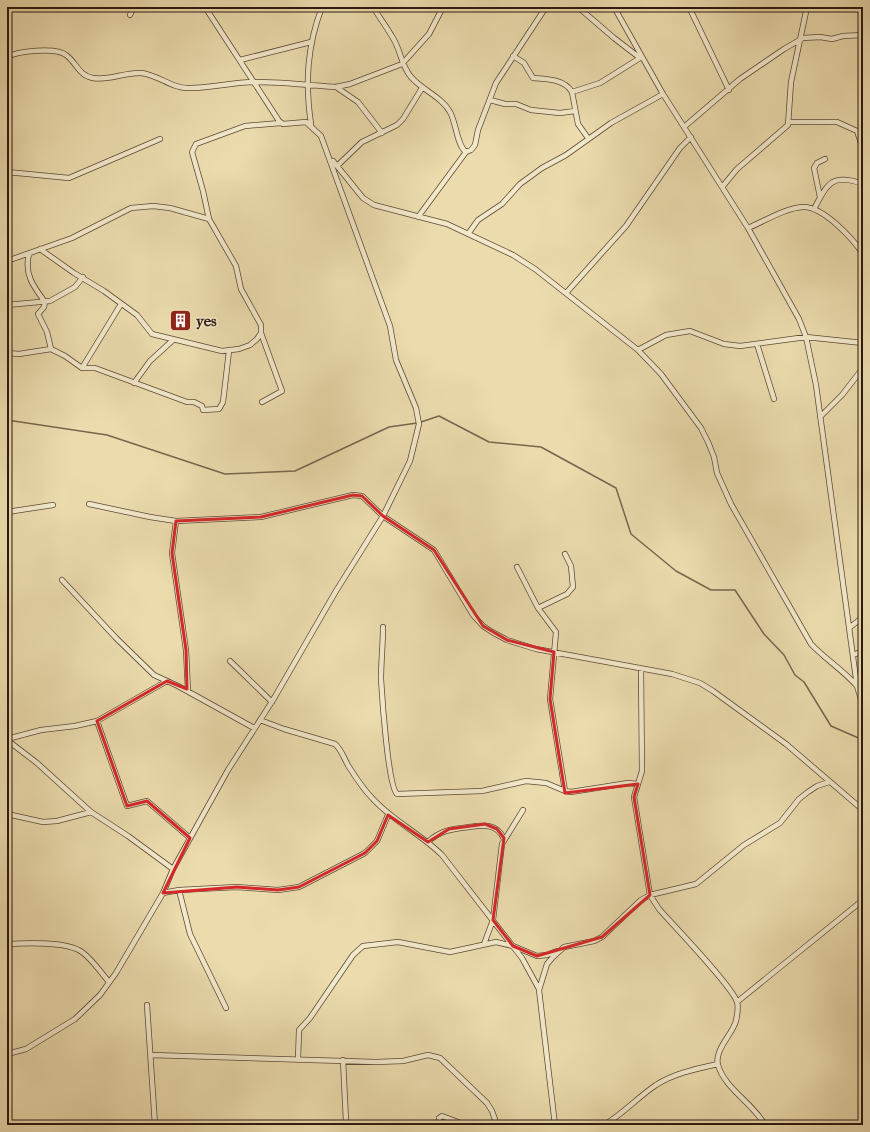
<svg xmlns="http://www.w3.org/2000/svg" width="870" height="1132" font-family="'IM FELL French Canon',serif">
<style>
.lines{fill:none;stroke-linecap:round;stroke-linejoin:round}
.stream{stroke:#78664e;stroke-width:1.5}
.minor-casing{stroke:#5c4a37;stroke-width:6}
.minor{stroke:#f2e8ca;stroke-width:4.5}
.marked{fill:none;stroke:#d62828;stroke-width:3;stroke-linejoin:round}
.labels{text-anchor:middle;stroke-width:3;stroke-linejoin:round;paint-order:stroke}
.poi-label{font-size:15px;font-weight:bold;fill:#2c1910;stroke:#f2e8ca;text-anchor:start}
</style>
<rect width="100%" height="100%" fill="#ebdbad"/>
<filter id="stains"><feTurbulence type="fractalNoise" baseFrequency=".005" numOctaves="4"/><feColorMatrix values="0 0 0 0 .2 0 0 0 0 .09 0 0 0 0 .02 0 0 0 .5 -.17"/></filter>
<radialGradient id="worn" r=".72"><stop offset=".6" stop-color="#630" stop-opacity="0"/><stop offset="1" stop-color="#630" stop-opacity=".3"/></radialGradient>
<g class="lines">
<path class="stream" d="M7 420 107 435 225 474 295 471 389 427 417 423
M421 422 439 416 489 442 541 447 616 488 631 534 676 571 711 590H735L764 634 784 655 795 675 804 682 831 726 863 740"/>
<defs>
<path id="minor" d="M373 7C380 18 387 28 393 38 401 51 401 65 411 77 422 90 442 97 450 112 456 122 457 146 466 152
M578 7 614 38 640 58
M614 7 663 94 748 228 799 319 806 337 816 385 857 686 863 706
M689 7 729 90
M130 15 134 7
M513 56 524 63 533 78C547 79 564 79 572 92L578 124 588 138
M7 57C18 51 56 47 66 55 76 62 79 76 93 78 109 81 125 72 141 73 159 75 172 89 190 88 212 88 233 82 254 82 281 82 309 85 336 87L350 84 402 64 429 34 443 7
M240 60 311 42
M336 87 358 102 382 133
M572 92 600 83 640 58
M490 100 505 104H516L531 110 560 113 575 111
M789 122H837L857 131 862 146 861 184
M311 124C305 83 307 46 322 7
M684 127 740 79 784 49 803 38 820 37 832 39 843 36 863 35
M333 161 363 198 374 205 447 224 513 255 535 269 638 350 661 374 701 428 708 442 714 457 717 473 731 504 811 644C825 659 843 670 857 686
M337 166 362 142 397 125 403 119 422 88
M7 172 69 178 160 139
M723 186 737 169 788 125 791 82 807 7
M820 197 814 168 817 163 825 159
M814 209C828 182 833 173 863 184
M418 217 466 152 471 150 475 145 478 130 496 83 546 7
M748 228C765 221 785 208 803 207 823 206 853 239 863 254
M468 234 478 220 502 204 520 184 542 168 566 155 611 123 663 94
M40 249 74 273 104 291 137 315 152 334 222 351 239 349 250 345 257 339 261 333V325L241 289 236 266 209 219 203 191 192 152 196 144 245 126 281 123
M29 254C24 274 33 286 45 302L44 307 38 314 47 332 51 349 65 356 82 368H95L187 402H194L202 406 203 410 219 409 223 402 229 351
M7 261 72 238 131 208 153 206 170 208 209 219
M566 293 626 226 680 148 691 137
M7 305 50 301 75 287 83 277
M261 333 282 391 262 402
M757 344 774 399
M638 350 666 335 690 331 724 344 740 346 806 337 863 343
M7 353 19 354 51 349
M82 368 121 304
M134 383 150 361 173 340
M820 417 842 395 863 368
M89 504 150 517 176 521 261 517 353 495 362 496 383 516 434 550 473 615 483 626 492 632 507 640 536 649 672 674 700 683 713 691 786 744 863 810
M7 512 53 505
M176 521 172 553 186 650 188 691
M517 567 538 608 556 632 550 699 565 791
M62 580 116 638 154 675 178 686 254 728
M538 608 567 594 573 587 571 566 565 554
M383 627C383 644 381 662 381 679 382 696 388 786 397 794L482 791 526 781 546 783 565 791 571 792 628 783 638 784
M849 628 863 617
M853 655 863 651
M230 661 272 702
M641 669 642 771 634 797 650 895 659 909C673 925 733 987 737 1002 739 1008 737 1015 736 1021 732 1035 714 1050 718 1065 725 1089 753 1103 765 1125
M260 720 284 729 335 744C342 750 344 759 349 767 356 778 364 790 373 799 393 821 421 834 442 855L522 958 539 989
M97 721 127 806 147 801 190 838
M7 739 41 730 75 726 97 721 167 681
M7 740 37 763 91 812 128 836 173 869
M7 814 43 822 57 821 91 812
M428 842C441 830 452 829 469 827 483 825 497 823 504 839
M179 890 190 934 226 1008
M163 893 179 890 237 887 278 890 299 887 365 853 377 841 388 815
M7 944C26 943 67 941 82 952 93 960 101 973 109 982
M484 944 493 920 502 844 523 810
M737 1002 863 900
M147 1005 155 1125
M7 1054 26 1049 75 1019 100 995 116 973 163 893 173 869 228 770 273 700 336 591 383 516 410 461 419 424 416 408 396 360 390 326 321 136 306 122 283 124 279 121 205 7
M151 1055 376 1062 403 1061 428 1055 440 1058 487 1103 492 1111 497 1125
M298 1059 299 1030 310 1018 353 955 363 946 398 942 450 952 496 942 513 946 537 956 547 955 557 951
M343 1060 346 1121 344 1125
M440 1125 439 1118 442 1116 466 1125
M555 1125 539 990 547 964 553 957 564 947 594 941 602 937 641 900 650 895 696 884 744 845 780 823 799 799 808 792 817 786 829 782
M604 1125C623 1114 638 1097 656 1085 675 1073 696 1069 718 1064"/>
</defs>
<use href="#minor" class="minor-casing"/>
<use href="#minor" class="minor"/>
</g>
<path class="marked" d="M353 495 362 496 383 516 434 550 483 626 507 640 554 652 550 699 565 793 638 784 634 797 650 895 602 937 537 956 513 946 493 920 504 838 497 829 485 824 449 829 428 842 388 815 377 841 365 853 299 887 278 890 237 887 163 893 190 838 147 801 127 806 97 721 167 681 187 689 186 650 172 553 176 521 261 517Z"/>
<defs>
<symbol id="building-square" viewBox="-11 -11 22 22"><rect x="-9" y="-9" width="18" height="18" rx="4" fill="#8f2418" stroke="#f2e8ca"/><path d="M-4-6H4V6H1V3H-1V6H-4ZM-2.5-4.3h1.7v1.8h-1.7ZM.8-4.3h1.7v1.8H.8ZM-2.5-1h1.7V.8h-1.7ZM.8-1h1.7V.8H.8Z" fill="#fff"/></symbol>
</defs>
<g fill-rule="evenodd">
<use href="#building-square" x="168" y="308" width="25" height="25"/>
</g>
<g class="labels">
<g class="poi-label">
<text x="196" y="326">yes</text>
</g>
</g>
<rect width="870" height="1132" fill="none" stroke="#ebdbad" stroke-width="24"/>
<rect x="8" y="8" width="854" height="1116" fill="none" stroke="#2c1910" stroke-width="2"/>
<rect x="12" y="12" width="846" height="1108" fill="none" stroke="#2c1910"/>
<rect width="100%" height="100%" filter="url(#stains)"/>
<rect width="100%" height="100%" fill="url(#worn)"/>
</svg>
